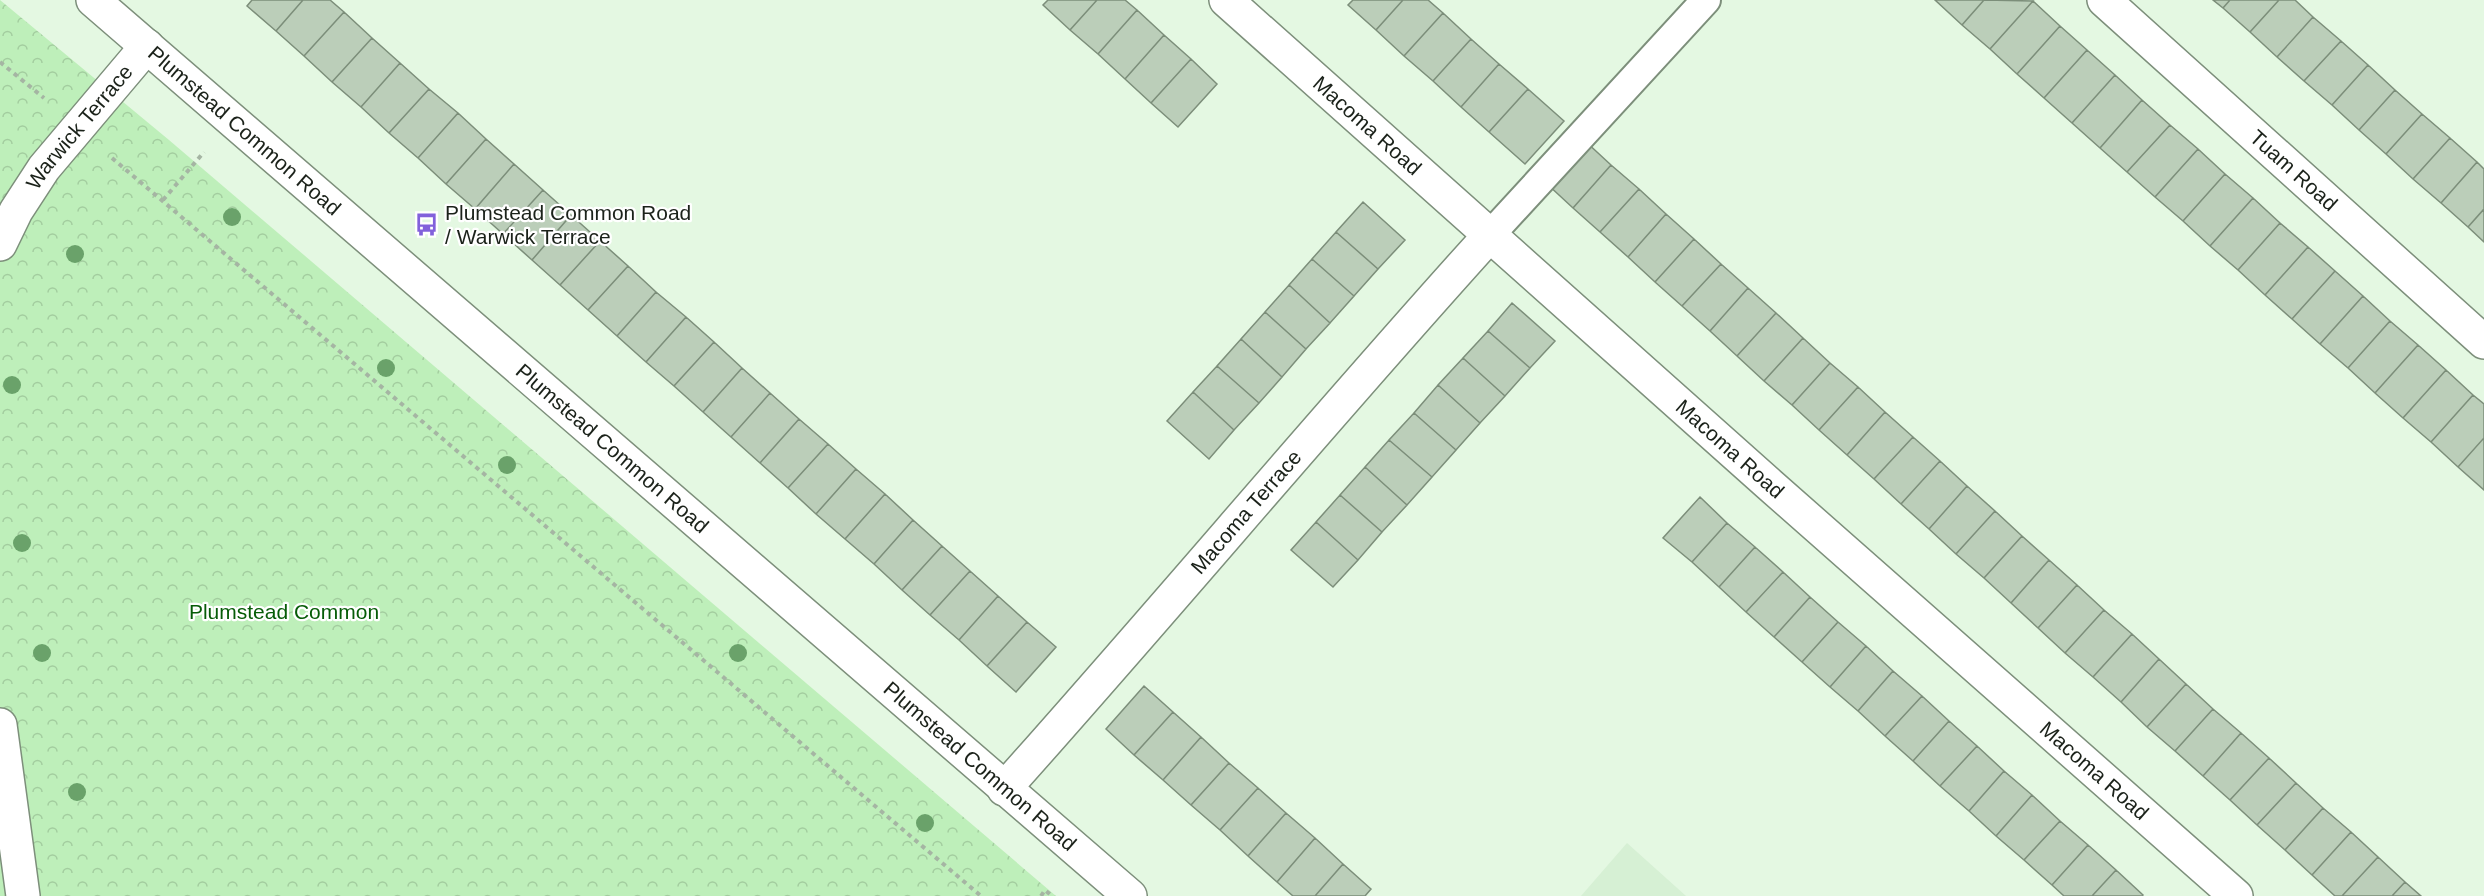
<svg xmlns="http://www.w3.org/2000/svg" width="2484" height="896" font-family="Helvetica,sans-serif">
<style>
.built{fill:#d6f0d4}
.park{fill:url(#park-crowns)}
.building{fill:#bbceb9;stroke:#7c8e7a;stroke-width:1.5}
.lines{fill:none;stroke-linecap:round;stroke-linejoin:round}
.lane-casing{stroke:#7d8f7b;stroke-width:32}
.street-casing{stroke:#7d8f7b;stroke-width:36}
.secondary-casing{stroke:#7d8f7b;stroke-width:36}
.path{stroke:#a5b5a3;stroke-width:4;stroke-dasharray:4.5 4.5;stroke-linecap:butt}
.lane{stroke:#fff;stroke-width:28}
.street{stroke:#fff;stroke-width:33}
.secondary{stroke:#fff;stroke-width:33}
.tree{fill:#6aa26a}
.labels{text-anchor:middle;stroke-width:4.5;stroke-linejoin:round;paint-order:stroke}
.street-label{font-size:21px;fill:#1b221a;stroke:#fff}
.poi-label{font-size:21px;fill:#1b221a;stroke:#fff;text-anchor:start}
.park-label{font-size:21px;fill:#065c07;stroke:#fff}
</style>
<defs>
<pattern id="park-crowns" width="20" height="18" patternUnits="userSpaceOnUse" patternTransform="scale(1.5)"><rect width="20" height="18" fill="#beefba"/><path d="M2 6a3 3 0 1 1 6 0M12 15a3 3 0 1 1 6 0" fill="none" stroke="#a3cd9f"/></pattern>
</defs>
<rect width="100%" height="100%" fill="#e4f8e2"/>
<path class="built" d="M1627 843 1686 896H1581Z"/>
<path class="park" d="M0 0 169 140 1056 896H0Z"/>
<path class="building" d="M252 0H303L276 31 247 6Z
M303 0H330L344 12 304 56 276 31Z
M1048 0H1097L1070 30 1043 5Z
M1097 0H1125L1137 10 1098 54 1070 30Z
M1353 0H1403L1376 30 1348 5Z
M1403 0H1428L1443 13 1404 56 1376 30Z
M1935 0H1984L1962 25Z
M1984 0 2033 1 1990 49 1962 25Z
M2213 0H2230L2223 8Z
M2230 0H2279L2250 32 2223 8Z
M2279 0H2295L2313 17 2277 57 2250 32Z
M2033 1 2060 26 2017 74 1990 49Z
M1137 10 1164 35 1125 79 1098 54Z
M344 12 372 38 332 82 304 56Z
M1443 13 1471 39 1433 81 1404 56Z
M2313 17 2341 41 2304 81 2277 57Z
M2060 26 2087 50 2044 98 2017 74Z
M1164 35 1191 59 1151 103 1125 79Z
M372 38 400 63 361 107 332 82Z
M1471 39 1499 64 1461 107 1433 81Z
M2341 41 2368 65 2332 105 2304 81Z
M2087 50 2115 75 2072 123 2044 98Z
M1191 59 1217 84 1178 127 1151 103Z
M400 63 429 89 389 133 361 107Z
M1499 64 1528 89 1489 132 1461 107Z
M2368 65 2395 90 2359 130 2332 105Z
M2115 75 2142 100 2100 148 2072 123Z
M429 89 458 113 418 158 389 133Z
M1528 89 1564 121 1525 164 1489 132Z
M2395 90 2422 114 2386 154 2359 130Z
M2142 100 2170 125 2127 172 2100 148Z
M458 113 486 139 446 184 418 158Z
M2422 114 2450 138 2413 179 2386 154Z
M2170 125 2198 149 2155 197 2127 172Z
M2450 138 2477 162 2441 203 2413 179Z
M486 139 514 164 475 209 446 184Z
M1584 140 1611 165 1573 208 1546 183Z
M2198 149 2225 174 2183 221 2155 197Z
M2477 162 2484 169V209L2468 227 2441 203Z
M514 164 543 190 503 234 475 209Z
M1611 165 1639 189 1600 232 1573 208Z
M2225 174 2253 198 2210 246 2183 221Z
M1639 189 1666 214 1628 257 1600 232Z
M543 190 571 215 532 260 503 234Z
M2253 198 2280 223 2238 270 2210 246Z
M1363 202 1405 240 1378 269 1336 232Z
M2484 209V242L2468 227Z
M1666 214 1694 239 1655 282 1628 257Z
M571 215 600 241 560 285 532 260Z
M2280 223 2308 247 2265 295 2238 270Z
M1336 232 1378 269 1354 296 1312 259Z
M1694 239 1721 264 1682 306 1655 282Z
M600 241 628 266 588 310 560 285Z
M2308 247 2335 271 2292 319 2265 295Z
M1312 259 1354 296 1330 323 1289 285Z
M1721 264 1748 288 1710 331 1682 306Z
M628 266 656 292 617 336 588 310Z
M2335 271 2363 296 2320 344 2292 319Z
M1289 285 1330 323 1306 349 1265 312Z
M1748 288 1776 313 1737 356 1710 331Z
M656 292 686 317 646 362 617 336Z
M2363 296 2390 321 2348 368 2320 344Z
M1512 303 1555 341 1530 368 1488 331Z
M1265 312 1306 349 1282 377 1241 339Z
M1776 313 1803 338 1764 381 1737 356Z
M686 317 714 342 674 386 646 362Z
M2390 321 2418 345 2375 393 2348 368Z
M1488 331 1530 368 1505 396 1463 358Z
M1803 338 1830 363 1792 405 1764 381Z
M1241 339 1282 377 1259 403 1217 366Z
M714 342 742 368 703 412 674 386Z
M2418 345 2446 370 2403 418 2375 393Z
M1463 358 1505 396 1480 423 1438 385Z
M1830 363 1858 387 1819 430 1792 405Z
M1217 366 1259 403 1234 430 1193 392Z
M742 368 770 393 731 437 703 412Z
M2446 370 2473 395 2431 442 2403 418Z
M1438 385 1480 423 1456 450 1414 413Z
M1858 387 1885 412 1847 455 1819 430Z
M1193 392 1234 430 1209 459 1167 421Z
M770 393 799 419 760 463 731 437Z
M2473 395 2484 404V438L2458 467 2431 442Z
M1885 412 1913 437 1874 479 1847 455Z
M1414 413 1456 450 1432 477 1389 440Z
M799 419 828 444 788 488 760 463Z
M1913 437 1940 461 1901 504 1874 479Z
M2484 438V490L2458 467Z
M1389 440 1432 477 1407 505 1365 467Z
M828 444 856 469 816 514 788 488Z
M1940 461 1967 486 1929 529 1901 504Z
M1365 467 1407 505 1382 532 1340 495Z
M856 469 885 494 845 539 816 514Z
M1967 486 1995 511 1956 554 1929 529Z
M885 494 913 520 874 564 845 539Z
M1340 495 1382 532 1358 560 1316 522Z
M1700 497 1727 523 1692 562 1663 538Z
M1995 511 2022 536 1984 578 1956 554Z
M913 520 942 546 902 590 874 564Z
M1316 522 1358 560 1333 587 1291 550Z
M1727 523 1755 547 1719 587 1692 562Z
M2022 536 2049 560 2011 603 1984 578Z
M942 546 970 571 930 615 902 590Z
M1755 547 1783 572 1746 612 1719 587Z
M2049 560 2077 585 2038 628 2011 603Z
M970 571 998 596 959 640 930 615Z
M1783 572 1810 597 1774 637 1746 612Z
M2077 585 2104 610 2065 653 2038 628Z
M998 596 1027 622 987 666 959 640Z
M1810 597 1838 622 1802 662 1774 637Z
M2104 610 2132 634 2093 677 2065 653Z
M1027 622 1056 647 1016 692 987 666Z
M1838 622 1866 646 1830 687 1802 662Z
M2132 634 2159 659 2121 702 2093 677Z
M1866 646 1893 671 1858 711 1830 687Z
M2159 659 2186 684 2147 727 2121 702Z
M1893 671 1922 696 1885 736 1858 711Z
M2186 684 2213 709 2175 751 2147 727Z
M1144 686 1173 712 1134 755 1106 729Z
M1922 696 1949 721 1913 761 1885 736Z
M2213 709 2241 733 2203 776 2175 751Z
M1173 712 1201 737 1163 780 1134 755Z
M1949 721 1977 746 1940 786 1913 761Z
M2241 733 2269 758 2230 800 2203 776Z
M1201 737 1229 763 1191 805 1163 780Z
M1977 746 2004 771 1969 811 1940 786Z
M2269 758 2296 783 2257 825 2230 800Z
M1229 763 1258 788 1220 830 1191 805Z
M2004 771 2032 795 1996 836 1969 811Z
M2296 783 2323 808 2285 850 2257 825Z
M1258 788 1286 813 1248 856 1220 830Z
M2032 795 2060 821 2024 860 1996 836Z
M2323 808 2351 832 2312 875 2285 850Z
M1286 813 1315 838 1277 882 1248 856Z
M2060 821 2088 845 2052 885 2024 860Z
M2351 832 2378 857 2342 896H2335L2312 875Z
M1315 838 1343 864 1315 896H1293L1277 882Z
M2088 845 2116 870 2092 896H2064L2052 885Z
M2378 857 2405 882 2392 896H2342Z
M1343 864 1371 889 1365 896H1315Z
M2116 870 2143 895 2142 896H2092Z
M2405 882 2421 896H2392Z"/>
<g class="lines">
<defs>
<path id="lane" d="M1490 235 1706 0"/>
<g id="street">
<path id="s1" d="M1226 0 1770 485 2236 896"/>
<path id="s2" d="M2104 0 2484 342"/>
<path id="s3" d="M1004 789C1168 606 1325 417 1490 235"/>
</g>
<g id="secondary">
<path id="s4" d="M93 0 1130 896"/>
<path id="s5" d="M0 244 16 211 44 168 147 46"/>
<path d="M0 725 23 896"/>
</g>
</defs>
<use href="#lane" class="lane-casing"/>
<use href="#street" class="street-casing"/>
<use href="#secondary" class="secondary-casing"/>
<path class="path" d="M0 62 44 98
M112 158 981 896
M163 200 204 152
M1041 896 1045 890 1052 896"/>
<use href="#lane" class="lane"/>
<use href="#street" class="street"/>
<use href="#secondary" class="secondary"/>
</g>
<g class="tree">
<circle cx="232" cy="217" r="9"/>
<circle cx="75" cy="254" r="9"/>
<circle cx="386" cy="368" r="9"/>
<circle cx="12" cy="385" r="9"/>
<circle cx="507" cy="465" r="9"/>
<circle cx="22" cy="543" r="9"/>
<circle cx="42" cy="653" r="9"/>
<circle cx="738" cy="653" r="9"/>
<circle cx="77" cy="792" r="9"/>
<circle cx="925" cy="823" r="9"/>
</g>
<defs>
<symbol id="bus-bare" viewBox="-9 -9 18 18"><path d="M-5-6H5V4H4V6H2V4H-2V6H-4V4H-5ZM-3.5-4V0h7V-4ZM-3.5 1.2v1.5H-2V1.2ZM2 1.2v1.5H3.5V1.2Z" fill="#8261db" stroke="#fff" stroke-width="2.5" paint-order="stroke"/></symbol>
</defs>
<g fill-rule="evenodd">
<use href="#bus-bare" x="410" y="208" width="33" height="33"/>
</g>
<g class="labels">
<g class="street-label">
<text dy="7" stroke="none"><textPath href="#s1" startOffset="189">Macoma Road</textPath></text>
<text dy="7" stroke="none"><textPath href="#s5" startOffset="142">Warwick Terrace</textPath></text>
<text dy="7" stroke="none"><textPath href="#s4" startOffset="200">Plumstead Common Road</textPath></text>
<text dy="7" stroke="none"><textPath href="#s2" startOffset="255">Tuam Road</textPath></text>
<text dy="7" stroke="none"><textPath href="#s4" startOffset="686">Plumstead Common Road</textPath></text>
<text dy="7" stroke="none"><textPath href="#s1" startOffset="675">Macoma Road</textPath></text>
<text dy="7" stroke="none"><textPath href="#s3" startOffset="368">Macoma Terrace</textPath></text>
<text dy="7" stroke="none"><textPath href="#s4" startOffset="1172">Plumstead Common Road</textPath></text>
<text dy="7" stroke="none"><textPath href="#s1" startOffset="1161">Macoma Road</textPath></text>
</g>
<g class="poi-label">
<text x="445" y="220">Plumstead Common Road<tspan x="445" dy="24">/ Warwick Terrace</tspan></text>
</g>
<g class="park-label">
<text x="284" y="619">Plumstead Common</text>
</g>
</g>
</svg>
